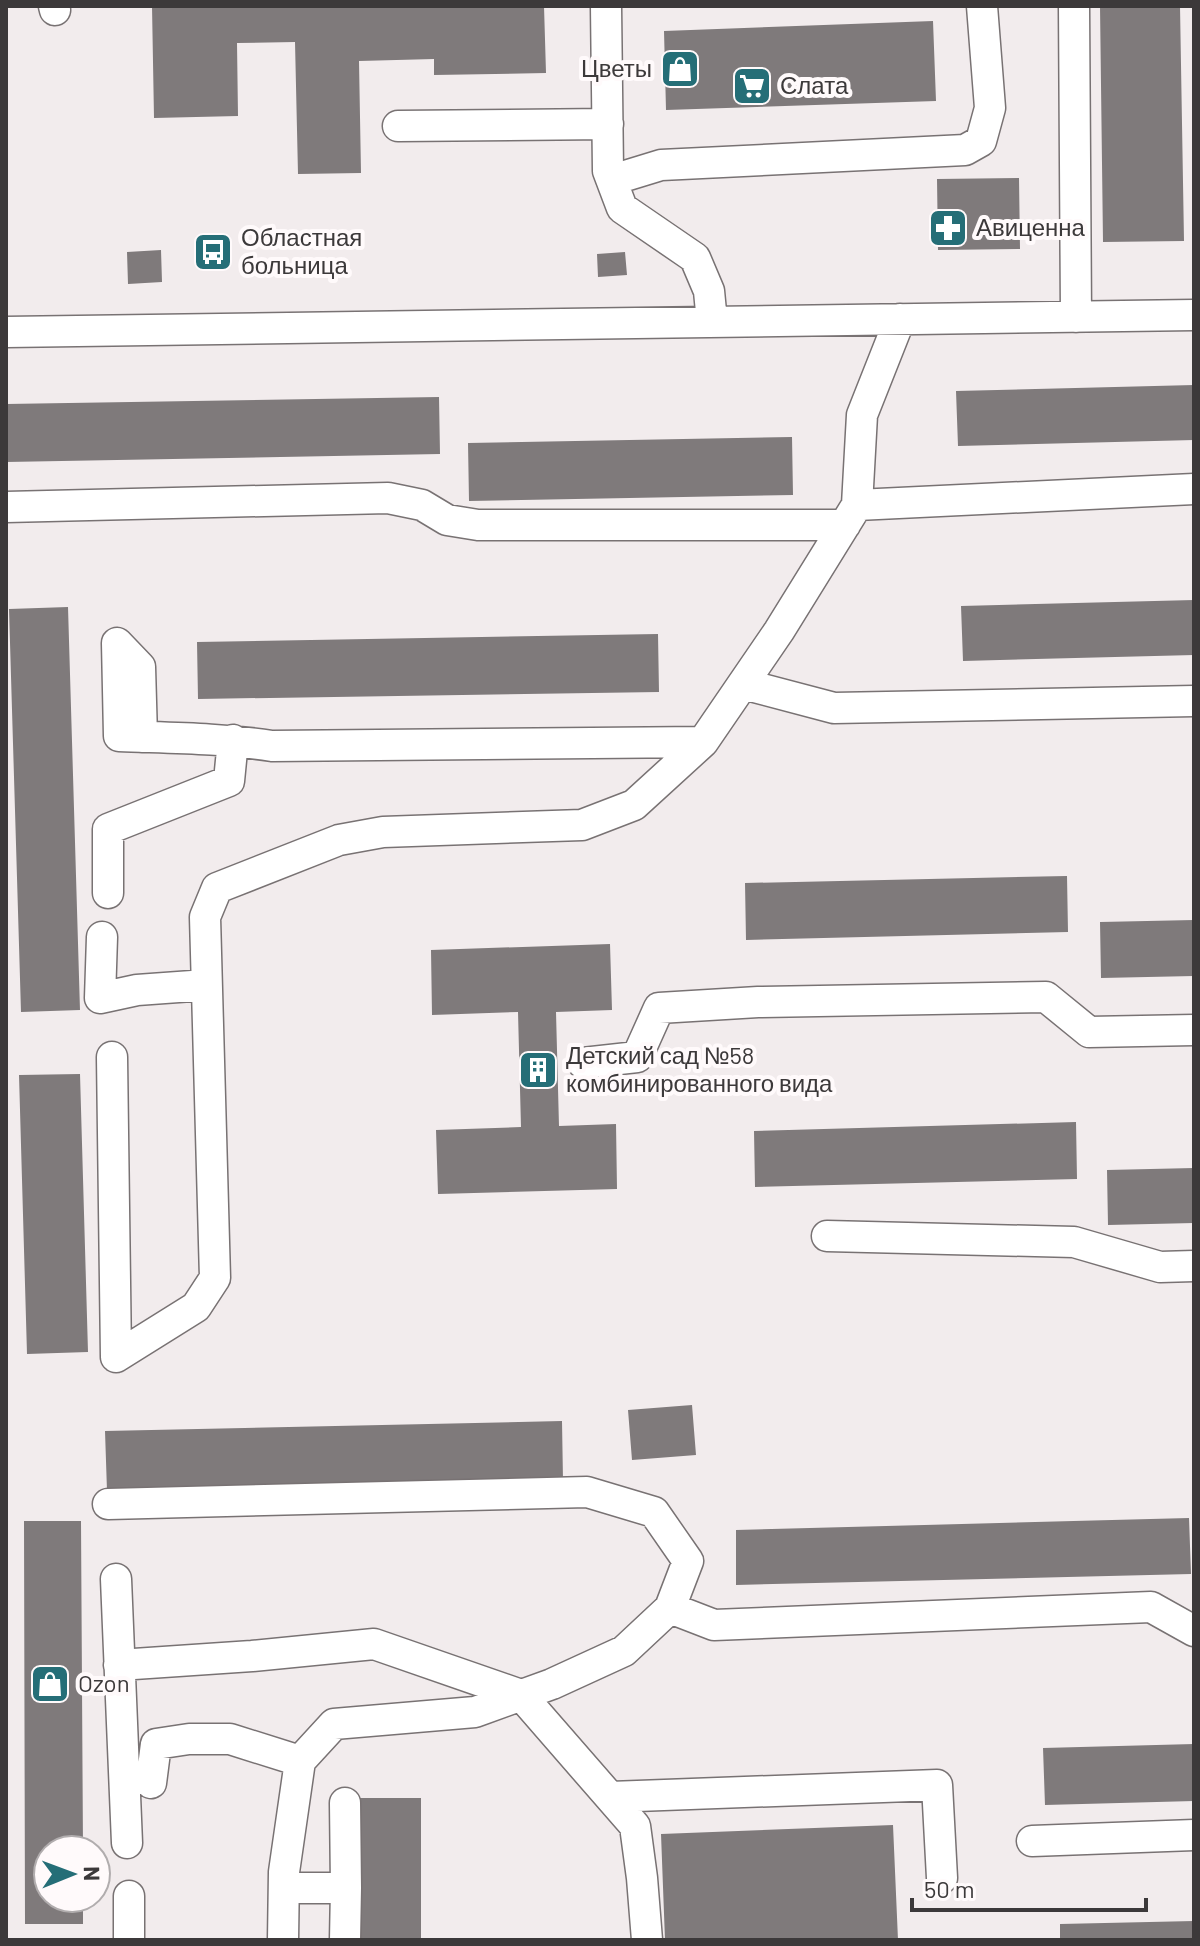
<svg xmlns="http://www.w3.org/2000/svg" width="1200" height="1946" font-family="Barlow,sans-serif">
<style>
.building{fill:#7f7a7b}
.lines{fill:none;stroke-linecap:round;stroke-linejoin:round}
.minor-casing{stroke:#787273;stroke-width:33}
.minor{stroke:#fff;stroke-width:30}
.labels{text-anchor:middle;stroke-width:8;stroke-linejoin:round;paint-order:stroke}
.poi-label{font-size:24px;fill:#3c393a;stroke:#fffafb;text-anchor:start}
</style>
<rect width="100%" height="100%" fill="#f2eced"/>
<path class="building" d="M152 6H544L546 73 434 75V59L359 61 361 173 298 174 295 42 237 43 238 116 154 118Z
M1100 6H1180L1184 241 1103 242Z
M933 21 936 101 666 110 664 31Z
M1019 178 1020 249 938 250 937 179Z
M161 250 162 282 128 284 127 252Z
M625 252 627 275 598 277 597 254Z
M1194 385V440L958 446 956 391Z
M439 397 440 454 6 462V404Z
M792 437 793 495 469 501 468 443Z
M1194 600V655L963 661 961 606Z
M68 607 80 1010 21 1012 9 609Z
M658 634 659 692 198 699 197 642Z
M1067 876 1068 932 746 940 745 883Z
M1194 920V976L1101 978 1100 922Z
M610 944 612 1010 556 1012 559 1126 616 1124 617 1189 438 1194 436 1130 521 1127 518 1012 432 1015 431 950Z
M80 1074 88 1352 27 1354 19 1075Z
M1076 1122 1077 1179 755 1187 754 1131Z
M1194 1168V1223L1108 1225 1107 1170Z
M692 1405 696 1455 632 1460 628 1410Z
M562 1421 563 1481 107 1491 105 1431Z
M1189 1518 1191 1574 736 1585V1530Z
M24 1521H81L83 1850H48V1898H83V1924H25Z
M1194 1744V1801L1045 1805 1043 1748Z
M360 1798H421V1940H361Z
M893 1825 898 1940H665L661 1834Z
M1194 1921V1940H1060V1924Z"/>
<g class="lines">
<defs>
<path id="minor" d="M54 6 55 10
M606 6 608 171 622 208 695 258 709 291 712 322
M1074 6 1076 317
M398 126 608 124
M612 180 661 165 965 150 981 141 990 108 982 6
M6 332 1194 315
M857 505 1194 489
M6 507 388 498 422 505 447 520 478 525H845
M743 684 834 708 1194 701
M142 737 140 667 117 643 119 736C170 738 221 738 272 746L703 742
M108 893V829L229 781 233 740
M102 937 100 998 137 990 206 985
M112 1057 116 1357
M583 1063 637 1057 659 1008 758 1002 1046 997 1089 1032 1194 1030
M827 1236 1074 1242 1160 1267 1194 1266
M116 1357 196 1307 215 1278 205 917 217 888 339 840 383 832 582 825 634 805 703 742 779 631 857 505 862 415 900 319
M108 1504 587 1492 654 1512 688 1561 670 1608 624 1651 552 1684 475 1712 334 1724 300 1761 284 1872 283 1940
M116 1579 127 1843
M670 1608 714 1625 1151 1607 1194 1631
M119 1665 252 1656 374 1644 521 1695 635 1826 642 1878 647 1940
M151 1783 156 1744 189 1739H230L300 1761
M610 1797 937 1785 942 1878
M345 1803 346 1888
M1032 1841 1194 1835
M284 1888H346L345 1940
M129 1940V1896"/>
</defs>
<use href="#minor" class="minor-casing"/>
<use href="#minor" class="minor"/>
</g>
<defs>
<symbol id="shop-square" viewBox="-11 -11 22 22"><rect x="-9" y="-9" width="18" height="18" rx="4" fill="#256e77" stroke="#fffafb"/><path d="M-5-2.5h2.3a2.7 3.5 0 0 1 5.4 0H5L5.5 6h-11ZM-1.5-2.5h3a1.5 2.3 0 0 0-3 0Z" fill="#fff"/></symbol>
<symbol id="supermarket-square" viewBox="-11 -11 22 22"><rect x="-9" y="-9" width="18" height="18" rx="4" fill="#256e77" stroke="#fffafb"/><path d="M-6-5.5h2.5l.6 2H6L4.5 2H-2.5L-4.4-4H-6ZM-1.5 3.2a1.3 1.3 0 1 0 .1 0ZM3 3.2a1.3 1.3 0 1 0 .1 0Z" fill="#fff"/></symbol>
<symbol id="pharmacy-square" viewBox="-11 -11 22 22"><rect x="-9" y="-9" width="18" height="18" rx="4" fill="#256e77" stroke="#fffafb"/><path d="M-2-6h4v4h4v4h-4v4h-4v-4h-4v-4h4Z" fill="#fff"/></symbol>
<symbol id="bus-square" viewBox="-11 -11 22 22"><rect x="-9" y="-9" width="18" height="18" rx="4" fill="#256e77" stroke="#fffafb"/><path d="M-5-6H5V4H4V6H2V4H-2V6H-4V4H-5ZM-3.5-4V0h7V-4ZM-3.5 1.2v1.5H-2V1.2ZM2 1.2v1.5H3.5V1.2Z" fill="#fff"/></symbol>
<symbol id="building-square" viewBox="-11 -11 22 22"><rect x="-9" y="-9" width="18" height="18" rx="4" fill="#256e77" stroke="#fffafb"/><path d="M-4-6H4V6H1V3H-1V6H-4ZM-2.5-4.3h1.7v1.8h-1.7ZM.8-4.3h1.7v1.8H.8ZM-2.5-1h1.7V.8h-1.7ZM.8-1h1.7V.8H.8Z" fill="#fff"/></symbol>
</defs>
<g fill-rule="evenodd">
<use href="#shop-square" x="658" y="47" width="44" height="44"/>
<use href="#supermarket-square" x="730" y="64" width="44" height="44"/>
<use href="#pharmacy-square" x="926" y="206" width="44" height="44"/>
<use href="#bus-square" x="191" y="230" width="44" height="44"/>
<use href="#building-square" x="516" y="1048" width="44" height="44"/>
<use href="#shop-square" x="28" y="1662" width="44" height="44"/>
</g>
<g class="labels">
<g class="poi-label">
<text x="652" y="77" text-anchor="end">Цветы</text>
<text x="780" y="94">Слата</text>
<text x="976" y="236">Авиценна</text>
<text x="241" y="246">Областная<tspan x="241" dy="28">больница</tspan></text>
<text x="566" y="1064">Детский сад №58<tspan x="566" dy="28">комбинированного вида</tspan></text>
<text x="78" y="1692">Ozon</text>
</g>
</g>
<rect width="1200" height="1946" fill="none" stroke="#3c393a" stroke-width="16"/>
<g transform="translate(72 1874) rotate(89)"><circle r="38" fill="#fffafb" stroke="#b1adae" stroke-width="2"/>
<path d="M0-6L14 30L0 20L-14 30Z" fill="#256e77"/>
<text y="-12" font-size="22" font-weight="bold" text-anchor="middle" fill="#3c393a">N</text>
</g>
<path d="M912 1898v12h234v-12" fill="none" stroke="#3c393a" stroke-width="4"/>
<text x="924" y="1898" font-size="24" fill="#3c393a" stroke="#fffafb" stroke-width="6" paint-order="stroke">50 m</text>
</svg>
